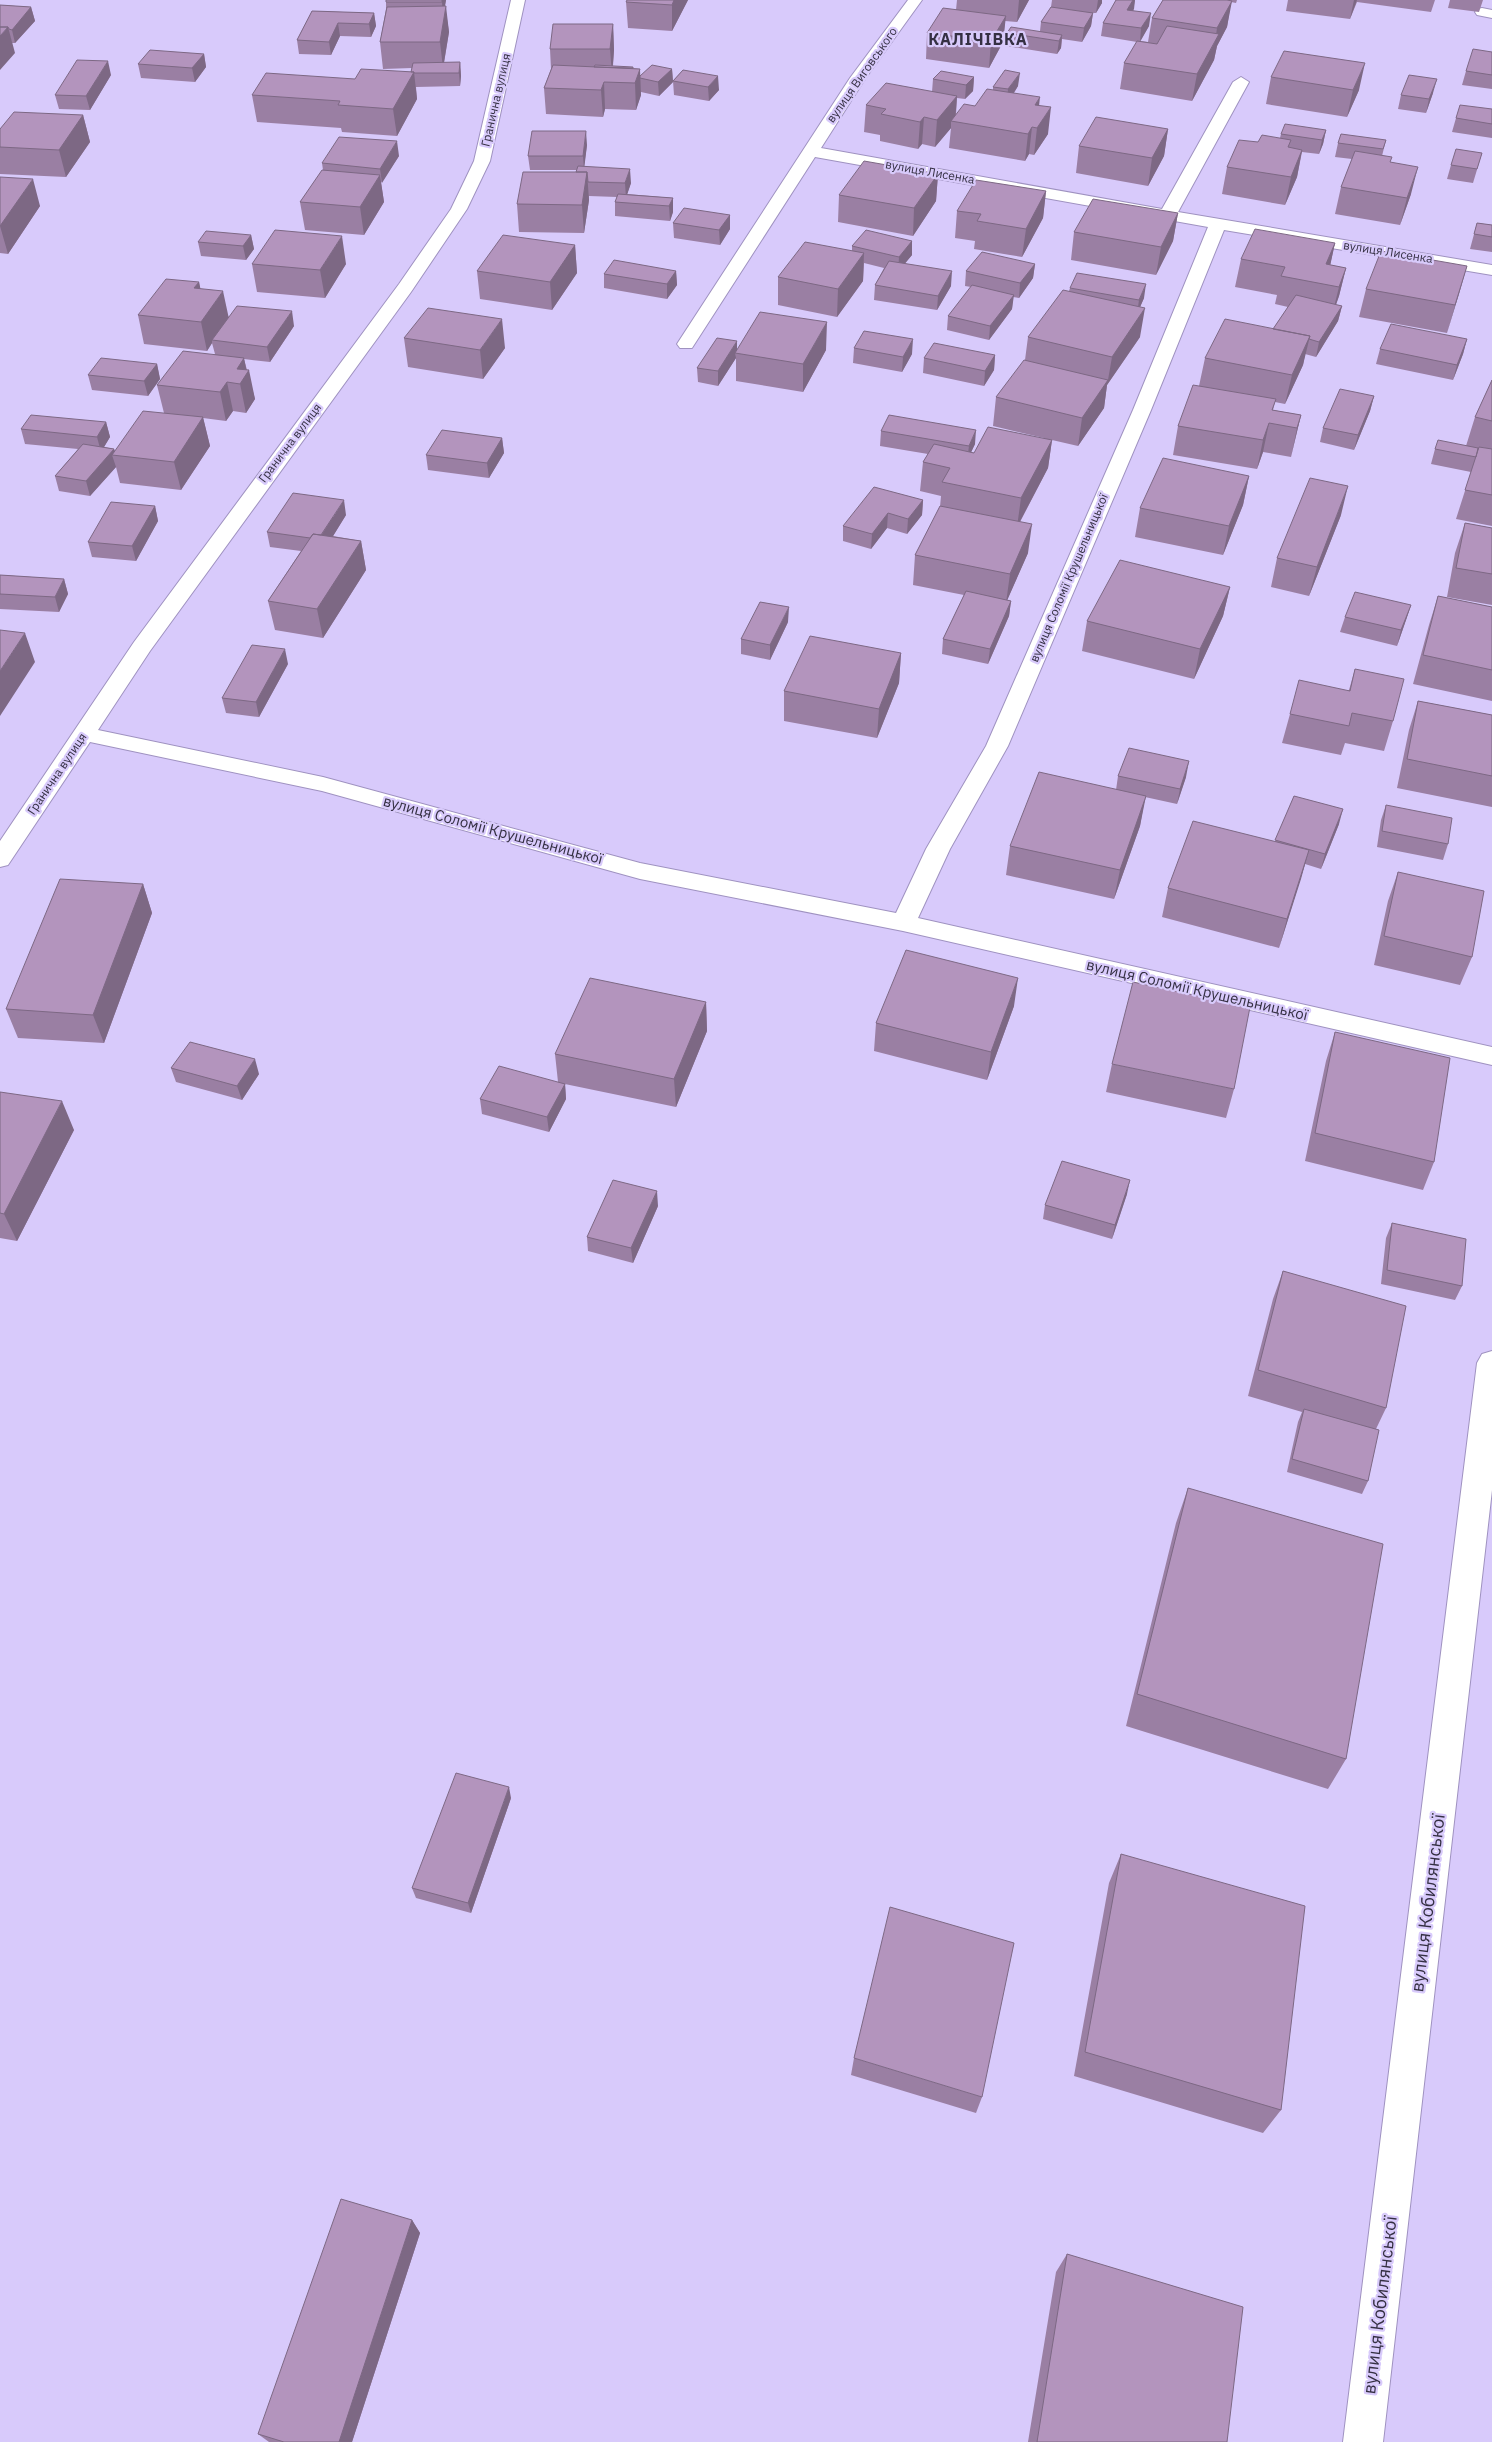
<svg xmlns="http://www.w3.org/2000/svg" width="1492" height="2442" font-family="'IBM Plex Sans',sans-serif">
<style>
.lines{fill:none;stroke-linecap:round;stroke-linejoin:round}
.minor-casing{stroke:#9f92c0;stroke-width:2}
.minor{fill:#fff;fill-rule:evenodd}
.wall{fill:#9a7fa3}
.shaded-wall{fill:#7d6884}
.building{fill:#b394bd;stroke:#7d6884}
.labels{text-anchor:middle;stroke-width:4.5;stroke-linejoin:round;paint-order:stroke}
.far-street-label{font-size:12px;fill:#353043;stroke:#d8cafb}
.street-label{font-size:15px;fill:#353043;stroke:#d8cafb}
.far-district-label{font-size:16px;font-weight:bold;letter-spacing:1px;fill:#353043;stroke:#d8cafb}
.near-street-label{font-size:18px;fill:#353043;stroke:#d8cafb}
</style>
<rect width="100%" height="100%" fill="#d8cafb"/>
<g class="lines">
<defs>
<path id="minor" d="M511 0H525L490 161 467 209 411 292 150 651 98 730 323 777 640 863 896 913 926 849 986 746 1133 410 1208 227 815 157 692 348H680L677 344 850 78 908 0H922L865 79 821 148 1162 209 1233 82 1241 77 1249 82 1178 212 1492 265V275L1224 230 1151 410 1008 746 950 849 918 918 1492 1047V1065L903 931 640 879 322 791 90 742 8 865 0 867V841L134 642 399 284 451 209 474 161Z
M1482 8 1492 10V18L1477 15 1475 12 1477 9Z
M1492 1351V1490L1383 2442H1343L1477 1363 1482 1354Z"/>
</defs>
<use href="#minor" class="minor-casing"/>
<use href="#minor" class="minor"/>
</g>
<path class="wall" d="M386 0H446L445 6 449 32 444 63 460 62 461 76 460 86 416 87 417 99 397 136 342 132 341 128 257 122 252 95 355 79 411 72 412 68 383 69 380 42 386 9Z
M627 0H688L672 31 628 28 626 2Z
M957 0H1029L1017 22 1005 21 1003 42 989 68 926 59 927 33 956 10Z
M1052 0H1102V3L1096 13H1093L1091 26 1082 42 1062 39 1061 48 1057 54 1006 46 1007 33 1040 31 1041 22 1051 7Z
M1116 0H1135L1133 10 1149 26 1140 41 1148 42 1152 18 1163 0H1237L1236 3 1231 2 1227 27 1217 46 1214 60 1192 101 1120 89 1124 63 1137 42 1101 36 1103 23Z
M1288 0H1435L1431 12 1357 2 1350 19 1286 11Z
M1450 0H1483L1479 12 1448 8Z
M0 5 31 7 35 21 15 43H12L15 53Z
M312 11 374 13 376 26 371 37 340 36 331 55 299 54 297 40Z
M613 24 614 50 613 66 640 69V76L672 69 673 82 659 96 641 92V95L636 110 605 109 603 117 546 114 544 88 551 69 550 49Z
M1492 52V89L1462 85 1466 71Z
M204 54 206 67 195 82 141 78 138 64Z
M683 70 719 90 709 101 674 95 673 81Z
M111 75 90 110 59 109 55 95Z
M974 77 973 91 965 99 957 98 956 115 975 106 993 90V87L1018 86 1014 93 1039 106 1048 134 1034 155 1029 154 1025 161 949 148 951 128 935 147 922 144 918 149 880 141V135L864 132 866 105 932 92 933 79Z
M1271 77 1359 90 1347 117 1266 104Z
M1433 93 1426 113 1398 109 1401 95Z
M1492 109V138L1452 132 1456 118Z
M83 115 90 142 66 177 0 174V129Z
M1168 129 1164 156 1148 186 1076 173 1079 146Z
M1326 130 1323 144 1319 154 1302 152 1297 177 1285 205 1222 194 1227 167 1258 142 1280 138 1281 134Z
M1386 140 1382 156 1390 162 1411 194 1400 225 1335 214 1341 187 1352 159 1335 157 1338 143Z
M587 145 584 166 631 183 627 194 673 198V212L670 221 615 216V202L617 197 589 196V200L584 233 519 232 517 204 576 172 577 170H530L528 156Z
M1482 153 1473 183 1447 179 1451 165Z
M399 156 381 183 384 202 364 235 305 230 300 202 323 170 322 163Z
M938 174 936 201 913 236 838 222 839 195Z
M0 177 40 206 8 254 0 253Z
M1046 191 1043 218 1022 257 974 249 975 241 955 238 957 211Z
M1178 213 1173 241 1156 275 1071 260 1074 232Z
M730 215V229L720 245 674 238 673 223Z
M1477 223 1492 225V252L1470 249Z
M251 235 254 249 246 260 201 256 198 242Z
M912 241V255L905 263 951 286 937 310 874 300 875 285 884 268 864 263 863 281 837 317 778 305V277L852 251V246Z
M1335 243 1330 265 1346 268 1339 296 1336 305 1342 306 1338 321 1316 357 1305 354 1303 365 1285 404 1275 402 1273 410 1301 415 1291 457 1263 452 1257 469 1173 455 1178 426 1199 386 1205 358 1273 329 1288 307 1275 304 1277 295 1235 287 1241 259Z
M575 245 577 273 552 310 480 299 477 271Z
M252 264H346L325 298 257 292Z
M1035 264 1033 278 1019 298 1013 297 1012 309 989 340 947 330 948 316 971 287 965 286 966 271Z
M1467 266 1447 333 1359 317 1366 289Z
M676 271 677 285 667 299 604 288V274Z
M199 282 200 289 229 317 294 326 270 362 244 359 247 370 255 399 246 413 233 411 226 421 203 418 210 446 181 490 120 483 116 467 90 496 59 491 55 476 78 449 25 444 21 429 106 422 110 437 104 447 114 449 115 451 164 413 157 385 215 354 212 343 207 351 144 344 138 315Z
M1070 288 1144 298 1140 307V337L1107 385 1104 408 1078 446 1052 440 1048 468 1020 522 1028 553 1007 600 1011 601 1009 616 988 664 942 654 943 639 964 595 913 585 915 555 940 507 941 496 920 491 923 462 928 454 880 446 881 431 975 444 971 452 974 453 1044 438 993 426 996 397 1025 360 1028 337 1069 291Z
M404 338 505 348 483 379 408 367Z
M1467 339 1463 354 1453 380 1376 364 1380 349Z
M854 348 912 354 902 372 853 363Z
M826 350 803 392 736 381V358L718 386 698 382 697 368 737 351Z
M995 355 994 370 984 386 923 373 924 358Z
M157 364 160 379 148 396 92 390 88 375Z
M1492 380V526L1456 519 1471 472 1431 464 1435 449 1466 446 1475 417Z
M1374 396 1370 411 1354 450 1320 442 1323 428Z
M502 438 504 453 489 478 428 470 426 455Z
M1249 476 1243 505 1223 555 1135 537 1140 508Z
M923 500 922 515 907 534 887 528 871 549 843 541V526Z
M155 506 158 521 136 561 92 557 88 542Z
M346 515 333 536 361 541 366 570 323 638 275 630 268 601 301 551 270 547 267 532Z
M1341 515 1309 596 1271 587 1277 558Z
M1465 523 1492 528V605L1447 597 1455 553Z
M0 575 64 579 68 594 59 612 0 609Z
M1230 587 1223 616 1194 679 1082 651 1087 621Z
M1438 596 1492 607V701L1413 684 1429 625Z
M1411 605 1406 620 1397 646 1340 632 1345 617Z
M788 622 770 660 741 654V639Z
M901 653 899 683 877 738 784 721V691Z
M288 664 259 717 226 713 222 698Z
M1355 669 1393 721 1384 751 1345 743 1341 755 1282 743 1290 714 1349 690Z
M1418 701 1492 715V807L1397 788 1409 730Z
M1118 776 1186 777 1177 804 1145 797 1140 826 1114 899 1006 875 1010 846 1116 790Z
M1294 796 1339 824 1321 869 1305 864 1279 948 1162 917 1168 888 1275 842Z
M1386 805 1448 844 1443 860 1377 847 1381 820Z
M1398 872 1472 957 1460 985 1374 965 1388 901Z
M143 884 152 913 104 1043 18 1038 6 1009Z
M706 1002 707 1031 676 1107 560 1083 565 1084 566 1099 549 1132 482 1114 480 1099 558 1082 555 1054Z
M1014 1006 987 1080 874 1051 876 1023Z
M1335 1032 1434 1162 1423 1190 1305 1161 1326 1061Z
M1112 1064 1234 1089 1226 1118 1106 1092Z
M171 1068 259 1074 242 1100 176 1082Z
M0 1092 74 1130 17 1241 0 1238Z
M1127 1194 1112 1239 1043 1219 1045 1205Z
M658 1206 633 1263 588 1251 587 1237Z
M1392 1223 1462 1286 1455 1300 1381 1284 1386 1238Z
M1283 1271 1386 1408 1376 1429 1368 1481 1362 1494 1287 1472 1298 1422 1302 1412 1248 1396 1273 1299Z
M1188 1488 1346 1759 1328 1789 1126 1726 1176 1523Z
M511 1798 471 1913 416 1898 412 1888Z
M1121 1854 1281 2110 1263 2133 1074 2076 1109 1883Z
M854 2058 982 2097 976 2113 851 2075Z
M412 2220 420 2233 352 2442H269L258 2434Z
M1067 2254 1227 2442H1028L1056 2272Z"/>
<path class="shaded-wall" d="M442 0H446L443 16 442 2Z
M674 0H688L672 31V5Z
M1019 0H1029L1017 22Z
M1098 0H1102V3L1096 13Z
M1133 0H1135L1134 9 1126 23 1127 10Z
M1354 0H1357L1350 19Z
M1232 1 1227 27 1217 46 1214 60 1192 101 1197 74 1215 42 1217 28Z
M446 6 449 32 443 68 440 42Z
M31 7 35 21 15 43 12 30Z
M374 13 376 26 371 37 369 24Z
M1093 13 1091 26 1082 42 1084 28Z
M1151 13 1149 26 1140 42 1141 28Z
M1006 16 1003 42 989 68 991 41Z
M338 23 340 36 331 55 329 42Z
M613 24 614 50 612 75 610 49Z
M8 27 15 53 0 70V36Z
M1062 35 1061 48 1057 54 1059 41Z
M204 54 206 67 195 82 192 68Z
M108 61 111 75 90 110 86 96Z
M460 62 461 76 460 86 459 73Z
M1365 63 1359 90 1347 117 1353 90Z
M640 69 641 95 636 110 635 83Z
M672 69 673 82 659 96 658 82Z
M414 72 417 99 397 136 393 109Z
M1020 73 1018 86 1007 103 1008 89Z
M718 76 719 90 709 101 708 87Z
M974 77 973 91 965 99 966 85Z
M1437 79 1433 93 1426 113 1429 99Z
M604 82 605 109 603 117 601 90Z
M957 96 955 122 951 121V128L935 147 937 120Z
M1040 97 1037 124 1035 105Z
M1051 107 1048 134 1034 155 1037 128Z
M83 115 90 142 66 177 59 150Z
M924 117 922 144 918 149 920 122Z
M1032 127 1029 154 1025 161 1028 134Z
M1168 129 1164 156 1148 186 1152 158Z
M1326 130 1323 144 1319 154 1322 140Z
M586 131 587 145 584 170 583 156Z
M397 141 399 156 382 183 380 169Z
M1302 150 1297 177 1285 205 1291 177Z
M1418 167 1411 194 1400 225 1407 198Z
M630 169 631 183 626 198 625 183Z
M587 172 589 200 584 233 582 205Z
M938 174 936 201 913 236 914 208Z
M380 175 384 202 364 235 360 207Z
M33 179 40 206 8 254 0 226Z
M1046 191 1043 218 1022 257 1026 229Z
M673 198V212L670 221 669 206Z
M1178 213 1173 241 1156 275 1161 247Z
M730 215V229L720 245 719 230Z
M251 235 254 249 246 260 243 246Z
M342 236 346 264 325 298 320 270Z
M912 241V255L898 272 899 257Z
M1335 243 1329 271 1326 264Z
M575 245 577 273 552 310 550 282Z
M864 253 863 281 837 317 838 289Z
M1035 264 1033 278 1019 298 1020 283Z
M1467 266 1459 294 1447 333 1455 305Z
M1346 268 1339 296 1332 315 1339 287Z
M676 271 677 285 667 299V284Z
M952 271 951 286 937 310 938 296Z
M199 282 205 310 194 288Z
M1146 284 1144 298 1137 314 1139 300Z
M223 291 229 319 212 340V343L207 351 201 322Z
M1014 295 1012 309 989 340 990 326Z
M1342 306 1338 321 1316 357 1319 342Z
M1145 308 1140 337 1107 385 1104 408 1078 446 1082 418 1108 380 1112 357Z
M292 311 294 326 270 362 267 347Z
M502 319 505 348 483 379 480 350Z
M827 322 826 350 803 392V364Z
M1310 336 1303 365 1285 404 1292 375Z
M913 339 912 354 902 372 903 357Z
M1467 339 1463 354 1453 380 1457 365Z
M737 341V353H735L736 358 718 386V371Z
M995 355 994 370 984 386 985 371Z
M244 358 247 373 249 370 255 399 246 413 237 369Z
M157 364 160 379 148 396 144 381Z
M227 382 233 411 226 421 220 392Z
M1374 396 1370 411 1354 450 1358 435Z
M1301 415 1294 444 1291 457 1297 428Z
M203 417 210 446 181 490 174 462Z
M106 422 110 437 101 452 97 437Z
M1269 423 1263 452 1257 469 1263 440Z
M976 430 975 444 967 461 969 446Z
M502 438 504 453 489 478 487 463Z
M1052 440 1048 468 1017 527 1021 498Z
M114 449 116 455H112L116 467 90 496 86 481Z
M1249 476 1243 505 1223 555 1229 526Z
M1348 486 1341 515 1309 596 1317 567Z
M344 500 346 515 322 554 319 539Z
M923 500 922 515 907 534 908 519Z
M155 506 158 521 136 561 132 546Z
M888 513 887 528 871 549 872 534Z
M1032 524 1028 553 1006 603 1010 574Z
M361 541 366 570 323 638 317 609Z
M64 579 68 594 59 612 55 597Z
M1230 587 1223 616 1194 679 1200 649Z
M1011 601 1009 616 988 664 990 649Z
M1411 605 1406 620 1397 646 1401 630Z
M789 607 788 622 770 660V645Z
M25 633 35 662 0 716V671Z
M285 649 288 664 259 717 256 702Z
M901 653 899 683 877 738 879 709Z
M1189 761 1186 777 1177 804 1180 789Z
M1146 796 1140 826 1114 899 1120 870Z
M1343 809 1339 824 1321 869 1325 854Z
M1309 850 1301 879 1279 948 1287 919Z
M143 884 152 913 104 1043 93 1015Z
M1018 978 1014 1006 987 1080 991 1052Z
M706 1002 707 1031 676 1107 674 1079Z
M255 1059 259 1074 242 1100 237 1086Z
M565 1084 566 1099 549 1132 547 1117Z
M62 1101 74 1130 17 1241 4 1214Z
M1130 1180 1127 1194 1112 1239 1115 1225Z
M657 1191 658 1206 633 1263 631 1248Z
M509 1787 511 1798 471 1913 468 1903Z
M412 2220 420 2233 352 2442H339Z"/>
<path class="building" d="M386 0H442V2H386Z
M627 0H674L672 5 626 2Z
M1116 0H1133L1127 10 1151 13 1141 28 1103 23Z
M1163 0H1227L1232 1 1217 28 1152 18Z
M0 5 31 7 12 30 9 29 8 27H0Z
M446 6 440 42H380L387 7Z
M1051 7 1093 13 1084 28 1041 22Z
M943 8 1006 16 991 41 927 33Z
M312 11 374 13 369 24 338 23 329 42 297 40Z
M553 24H613L610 49H550Z
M1167 26 1219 34 1197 74 1124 63 1137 41 1157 44Z
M0 27H8L0 36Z
M1011 27 1062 35 1059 41 1007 33Z
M1473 49 1492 52V75L1466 71Z
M150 50 204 54 192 68 138 64Z
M1284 51 1365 63 1353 90 1271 77Z
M77 60 108 61 86 96 55 95Z
M460 62 459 73H414V72H411L413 63Z
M553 65 640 69 635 83 604 82 601 90 544 88Z
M595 65 633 67V68L594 67Z
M652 65 672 69 658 82 640 78V76Z
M361 69 414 72 393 109 338 105 340 101 252 95 266 73 355 79Z
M683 70 718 76 708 87 673 81Z
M1005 70 1020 73 1008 89 993 87Z
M941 71 974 77 966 85 933 79Z
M1409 75 1437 79 1429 99 1401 95Z
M886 83 957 96 937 120 924 117 920 122 881 114 886 109 866 105Z
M987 89 1040 97 1035 105 1051 107 1037 128 1032 127 1028 134 951 121 964 104 975 106Z
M1460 105 1492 109V124L1456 118Z
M14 112 83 115 59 150 0 147V129Z
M1096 117 1168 129 1152 158 1079 146Z
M1285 124 1326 130 1322 140 1281 134Z
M532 131H586L583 156H528Z
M1341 134 1386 140 1383 149 1338 143Z
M1262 135 1291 140 1288 147 1302 150 1291 177 1227 167 1239 140 1258 142Z
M339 137 397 141 380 169 322 163Z
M1456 149 1482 153 1477 169 1451 165Z
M1355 151 1392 157 1390 162 1418 167 1407 198 1341 187Z
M864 161 938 174 914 208 839 195Z
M578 166 630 169 625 183 588 182 587 172H576Z
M322 170 380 175 360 207 300 202Z
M523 172H587L582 205 517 204Z
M0 177 33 179 0 226Z
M976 180 1046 191 1026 229 977 221 981 214 957 211Z
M618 194 673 198 669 206 615 202Z
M1093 199 1178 213 1161 247 1074 232Z
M684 208 730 215 719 230 673 223Z
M1477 223 1492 225V237L1474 234Z
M1255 229 1335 243 1326 264 1346 268 1339 287 1281 276 1285 267 1241 259Z
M275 230 342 236 320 270 252 264Z
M866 230 912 241 899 257 852 246Z
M206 231 251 235 243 246 198 242Z
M503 235 575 245 550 282 477 271Z
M805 242 864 253 838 289 778 277Z
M1381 251 1467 266 1455 305 1366 289Z
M982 252 1035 264 1020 283 966 271Z
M614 260 676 271 667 284 604 274Z
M889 261 952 271 938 296 875 285Z
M1077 273 1146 284 1139 300 1070 288Z
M166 279 199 282 194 288 223 291 201 322 138 315Z
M972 285 1014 295 990 326 948 316Z
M1063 290 1145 308 1112 357 1028 337Z
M1296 295 1342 306 1319 342 1309 339 1310 336 1273 329Z
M237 306 292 311 267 347 212 340Z
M428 308 502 319 480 350 404 338Z
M760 312 827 322 803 364 735 353Z
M1225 319 1310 336 1292 375 1205 358Z
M1391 324 1467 339 1457 365 1380 349Z
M864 331 913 339 903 357 854 348Z
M717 338 737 341 718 371 697 368Z
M934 343 995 355 985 371 924 358Z
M183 351 244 358 237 369 249 370 240 384 227 382 220 392 157 385Z
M101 358 157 364 144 381 88 375Z
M1024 360 1108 380 1082 418 996 397Z
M1492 380V421L1475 417Z
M1193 385 1276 399 1272 410 1301 415 1297 428 1269 423 1263 440 1178 426Z
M1340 389 1374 396 1358 435 1323 428Z
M143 411 203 417 174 462 112 455Z
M31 415 106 422 97 437 21 429Z
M889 415 976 430 969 446 881 431Z
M988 427 1052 440 1021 498 942 482 950 468 923 462 934 444 974 453Z
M442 430 502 438 487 463 426 455Z
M1438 440 1478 448 1476 457 1435 449Z
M83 444 114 449 86 481 55 476Z
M1479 447 1492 449V495L1465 490Z
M1163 458 1249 476 1229 526 1140 508Z
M1310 478 1348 486 1317 567 1277 558Z
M874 487 923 500 908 519 888 513 872 534 843 526Z
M293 493 344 500 321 535 313 534 310 538 267 532Z
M111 502 155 506 132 546 88 542Z
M940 506 1032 524 1010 574 915 555Z
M1465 523 1492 528V574L1456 568Z
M313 534 361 541 317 609 268 601Z
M1120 560 1230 587 1200 649 1087 621Z
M0 575 64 579 55 597 0 594Z
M966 591 1011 601 990 649 943 639Z
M1355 592 1411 605 1401 630 1345 617Z
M1438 596 1492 607V670L1423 655Z
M760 602 789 607 770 645 741 639Z
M0 630 25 633 0 671Z
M810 636 901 653 879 709 784 691Z
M252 645 285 649 256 702 222 698Z
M1355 669 1404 679 1393 721 1352 713 1349 726 1290 714 1299 680 1350 691Z
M1418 701 1492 715V776L1407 759Z
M1129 748 1189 761 1180 789 1118 776Z
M1039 772 1146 796 1120 870 1010 846Z
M1294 796 1343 809 1325 854 1275 840Z
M1386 805 1452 818 1448 844 1382 831Z
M1193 821 1309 850 1287 919 1168 888Z
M1398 872 1484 891 1472 957 1384 936Z
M60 879 143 884 93 1015 6 1009Z
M906 950 1018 978 991 1052 876 1023Z
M590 978 706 1002 674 1079 555 1054Z
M1133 982 1250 1007 1234 1089 1112 1064Z
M1335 1032 1450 1058 1434 1162 1315 1133Z
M190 1042 255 1059 237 1086 171 1068Z
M499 1066 565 1084 547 1117 480 1099Z
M0 1092 62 1101 4 1214 0 1213Z
M1062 1161 1130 1180 1115 1225 1045 1205Z
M613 1180 657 1191 631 1248 587 1237Z
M1392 1223 1466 1239 1462 1286 1387 1270Z
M1283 1271 1406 1306 1386 1408 1258 1370Z
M1304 1409 1379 1430 1368 1481 1292 1459Z
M1188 1488 1383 1544 1346 1759 1137 1694Z
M456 1773 509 1787 468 1903 412 1888Z
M1121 1854 1305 1906 1281 2110 1085 2052Z
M890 1907 1014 1943 982 2097 854 2058Z
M341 2199 412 2220 339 2442H284L258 2434Z
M1067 2254 1243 2307 1227 2442H1037Z"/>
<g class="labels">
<g class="far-street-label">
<text transform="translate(862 75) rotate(-55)" y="4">вулиця Виговського</text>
<text transform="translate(496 100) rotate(-77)" y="4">Гранична вулиця</text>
<text transform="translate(930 172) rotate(10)" y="4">вулиця Лисенка</text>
<text transform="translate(1388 252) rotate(9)" y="4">вулиця Лисенка</text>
<text transform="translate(290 443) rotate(-53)" y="4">Гранична вулиця</text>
<text transform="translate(1069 578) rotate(-67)" y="4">вулиця Соломії Крушельницької</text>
<text transform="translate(57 774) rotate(-56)" y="4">Гранична вулиця</text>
</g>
<g class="street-label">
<text transform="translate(493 830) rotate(15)" y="5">вулиця Соломії Крушельницької</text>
<text transform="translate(1197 990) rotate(13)" y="5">вулиця Соломії Крушельницької</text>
</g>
<g class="far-district-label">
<text x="978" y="45">КАЛІЧІВКА</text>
</g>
<g class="near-street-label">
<text transform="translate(1428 1903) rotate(-83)" y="6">вулиця Кобилянської</text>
<text transform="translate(1380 2305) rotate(-83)" y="6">вулиця Кобилянської</text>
</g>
</g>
</svg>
